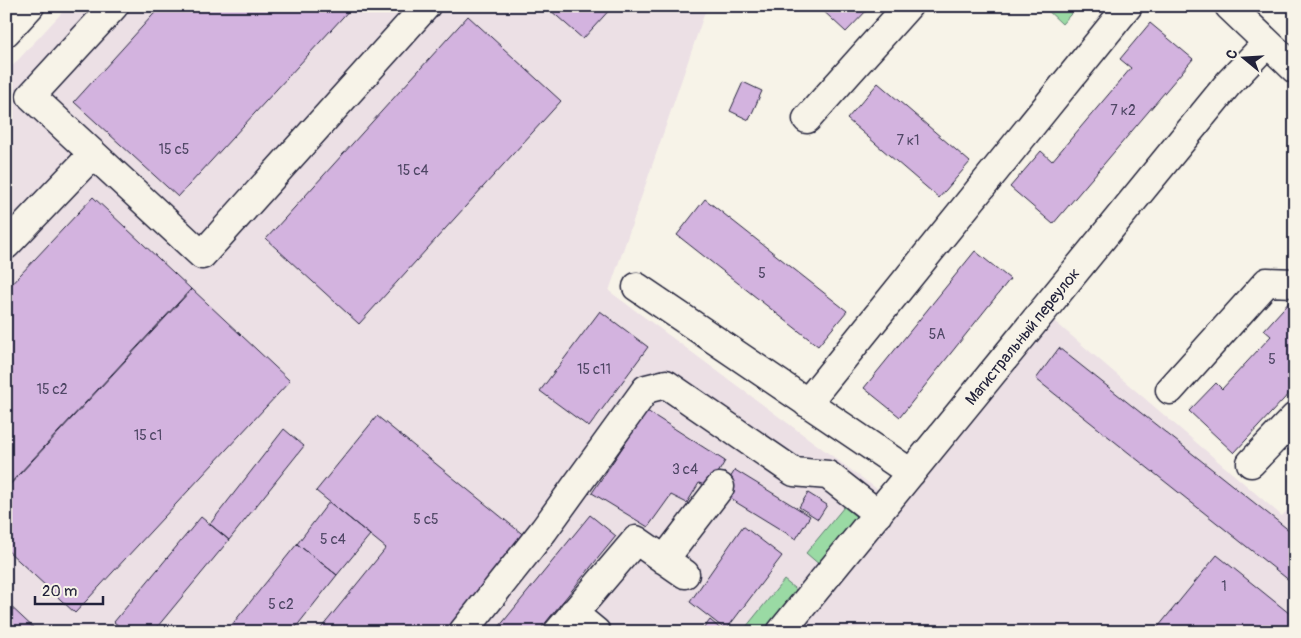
<svg xmlns="http://www.w3.org/2000/svg" width="1301" height="638" font-family="Pangolin,sans-serif">
<style>
.built{fill:#ece0e5}
.green{fill:#9adaa4;stroke:#5e7e70}
.building{fill:#d3b3df;stroke:#22223b}
.lines{fill:none;stroke-linecap:round;stroke-linejoin:round}
.minor-casing{stroke:#22223b;stroke-width:31}
.minor{stroke:#f7f3e8;stroke-width:28}
.labels{text-anchor:middle;stroke-width:4;stroke-linejoin:round;paint-order:stroke}
.number-label{font-size:14px;fill:#4e4664}
.street-label{font-size:16px;fill:#22223b;stroke:#f7f3e8}
</style>
<rect width="100%" height="100%" fill="#f7f3e8"/>
<filter id="ink" filterUnits="userSpaceOnUse"><feTurbulence type="fractalNoise" baseFrequency=".02" numOctaves="2"/><feDisplacementMap in="SourceGraphic" scale="10" xChannelSelector="R" yChannelSelector="G"/><feConvolveMatrix kernelMatrix="1 2 1 2 8 2 1 2 1" color-interpolation-filters="sRGB"/></filter>
<g filter="url(#ink)">
<path class="built" d="M68 6H707L609 291 881 492 767 632H6V73Z
M1053 320 1282 516 1295 502V632H799Z"/>
<path class="green" d="M1043 6H1078L1062 24Z
M844 507 859 519 821 566 806 553Z
M784 580 799 592 767 632H742Z"/>
<path class="building" d="M161 6H353L178 197 74 102Z
M551 6H613L583 39 549 9Z
M818 6H871L846 32Z
M468 16 561 101 359 324 266 239Z
M1150 23 1193 59 1053 224 1010 187 1041 151 1052 161 1131 68 1120 59Z
M743 82 762 91 749 120 730 111Z
M878 83 970 162 939 198 847 119Z
M93 197 191 289 6 488V290Z
M705 199 847 311 818 346 677 235Z
M975 251 1010 279 900 417 864 388Z
M192 289 290 381 75 613 6 549V489Z
M1292 299 1295 302V387L1234 453 1189 411 1216 383 1222 389 1271 336 1264 330Z
M600 311 648 347 589 427 540 391Z
M1059 348 1295 535V585L1036 379Z
M647 411 725 461 710 487 699 483 687 503 671 495 648 527 592 493Z
M377 416 526 537 449 632H318L386 548 316 491Z
M284 429 304 446 229 540 210 524Z
M735 470 810 516 796 539 721 493Z
M808 493 827 505 818 519 799 507Z
M329 502 370 535 337 575 297 544Z
M590 515 616 536 538 632H495Z
M201 517 229 540 153 632H126L114 622Z
M743 526 782 556 726 630 690 602Z
M297 544 337 575 292 632H226Z
M1217 555 1295 618 1285 632H1154Z
M6 602 38 632H6Z
M710 620 724 632H701Z"/>
<g class="lines">
<defs>
<path id="minor" d="M114 6 31 96 202 255 426 6
M1229 6 1295 69
M6 32 30 6
M807 119 908 6
M6 245 93 154
M637 287 911 473
M1170 390 1267 282 1295 283
M807 403 1128 6
M1251 463 1295 417
M664 560 720 487
M573 613 596 632
M463 632 544 530 646 389 666 384 794 472 828 475 878 514
M558 632 636 540 685 574
M781 632 1228 84 1267 43"/>
</defs>
<use href="#minor" class="minor-casing"/>
<use href="#minor" class="minor"/>
</g>
</g>
<g class="labels">
<g class="number-label">
<text x="1123" y="115">7 к2</text>
<text x="908" y="145">7 к1</text>
<text x="174" y="154">15 с5</text>
<text x="413" y="175">15 с4</text>
<text x="762" y="278">5</text>
<text x="937" y="339">5А</text>
<text x="1272" y="364">5</text>
<text x="594" y="374">15 с11</text>
<text x="52" y="394">15 с2</text>
<text x="148" y="440">15 с1</text>
<text x="685" y="474">3 с4</text>
<text x="426" y="524">5 с5</text>
<text x="333" y="544">5 с4</text>
<text x="1224" y="591">1</text>
<text x="281" y="609">5 с2</text>
</g>
<g class="street-label">
<text transform="translate(1022 336) rotate(-51)" y="6">Магистральный переулок</text>
</g>
</g>
<rect width="1301" height="638" fill="none" stroke="#f7f3e8" stroke-width="25"/>
<rect x="12" y="12" width="1276" height="613" fill="none" stroke="#22223b" stroke-width="2" filter="url(#ink)"/>
<g transform="translate(1244 58) rotate(288)" stroke="#f7f3e8" stroke-width="4" paint-order="stroke">
<path d="M0-4L9 19L0 12L-9 19Z" fill="#22223b"/>
<text y="-8" font-size="14" font-weight="bold" text-anchor="middle" fill="#22223b">С</text>
</g>
<path d="M35 596v8h68v-8" fill="none" stroke="#22223b" stroke-width="2.5"/>
<text x="42" y="596" font-size="15" fill="#22223b" stroke="#f7f3e8" stroke-width="4" paint-order="stroke">20 m</text>
</svg>
